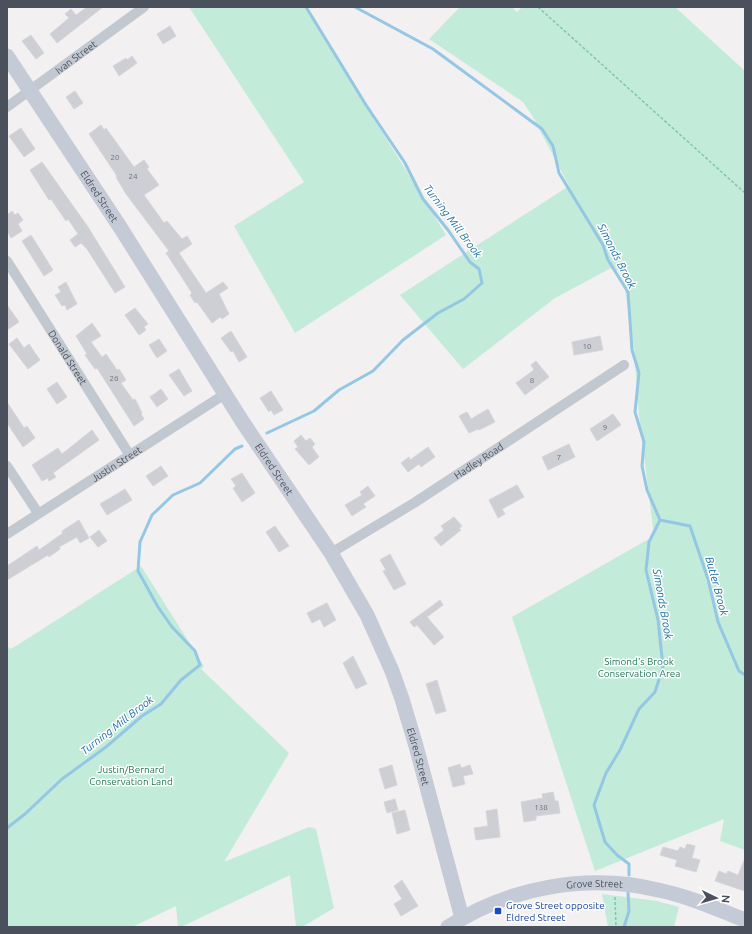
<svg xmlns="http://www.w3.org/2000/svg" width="752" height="934" font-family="Ubuntu,sans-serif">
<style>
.green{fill:#c3ebd9}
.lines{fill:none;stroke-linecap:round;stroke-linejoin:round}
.stream{stroke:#94c7e4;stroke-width:3}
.building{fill:#cecfd4;stroke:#d5d5db}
.path{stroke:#7ec6ae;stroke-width:1.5;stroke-dasharray:3 2;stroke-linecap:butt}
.street{stroke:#c2c8d0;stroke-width:10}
.secondary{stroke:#c5cad7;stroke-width:15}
.transit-dot{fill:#1a4fb4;stroke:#fff;stroke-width:1.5}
.labels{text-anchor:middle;stroke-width:3;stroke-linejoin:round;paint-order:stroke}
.number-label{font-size:8px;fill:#6b707a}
.street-label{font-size:10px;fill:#4a505c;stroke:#fff}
.park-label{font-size:10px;fill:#207759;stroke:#fff}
.transit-label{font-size:10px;fill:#164399;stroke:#fff;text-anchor:start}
.water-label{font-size:11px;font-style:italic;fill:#1a6e9e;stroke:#fff}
</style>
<rect width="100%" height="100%" fill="#f2f0f0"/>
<path class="green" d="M189 7H305L446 235 295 333 234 226 304 182Z
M460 7H512L517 12 522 7H675L745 71V850L720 841 724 819 595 871 512 617 654 536 639 415 634 349 623 276 613 267 555 298 463 369 400 295 569 186 533 117 523 102 429 39Z
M141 566 204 666 201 669 289 753 224 862 309 827 316 829 334 908 302 927H296L290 875 181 927H178L176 906 132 927H7V645L10 649 16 646Z
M602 894 657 901 679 907 674 927H608Z"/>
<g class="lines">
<path class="stream" d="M355 7 433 49 542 129 553 146 559 173 603 245 608 260 628 292 632 350 639 373 635 412 644 442 642 466 647 490 660 520 649 542 646 570 658 620 663 667 655 692 639 709 620 750 606 773 594 805 605 842 617 855 629 864V875
M267 433 314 411 339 390 373 371 403 340 438 313 464 299 482 283 479 269 470 262 448 230 423 199 405 163 366 105 306 7
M660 520 690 526 708 579 718 622 739 671 745 675
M7 828 25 814 62 779 106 747 142 716 161 704 181 680 200 665 195 651 172 627 158 607 138 571 140 542 152 515 173 495 200 483 235 449 242 446
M624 927 629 911 628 892"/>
</g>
<path class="building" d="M87 7H103L57 43 50 34 69 18 65 14 71 9 76 15Z
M170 26 176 36 163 44 157 34Z
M31 35 44 53 36 59 22 41Z
M132 56 137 63 119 76 113 66 126 58 127 60Z
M75 91 83 103 74 109 66 97Z
M101 125 104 130 106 128 134 167 144 160 149 167 147 169 159 185 144 195 164 223 167 221 182 239 187 236 192 244 179 253 206 293 223 282 228 288 219 294 229 314 222 319 220 317 212 323 197 302 195 303 190 295 192 293 166 253 169 251 126 194 116 177 117 176 89 134Z
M21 128 35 149 24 157 9 136Z
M42 162 88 227 125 287 115 293 87 249 81 243 75 247 70 240 78 234 68 219 66 221 51 199 49 200 30 170Z
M12 211 15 215 18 213 23 220 18 224 22 231 11 238 7 231V215Z
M31 235 53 270 44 276 22 241Z
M66 282 77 304 67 310 65 305 62 306 55 295 61 292 58 287Z
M7 305 19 322 7 330Z
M135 308 148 324 144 327 146 330 139 335 125 315Z
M92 323 101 336 91 342 102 357 106 354 117 370 119 369 126 380 121 383 133 400 135 399 142 413 141 414 144 419 134 426 97 368 95 369 85 355 87 354 76 336Z
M231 331 247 357 239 362 233 351 231 352 221 338Z
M600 336 603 350 574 355 572 342Z
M17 338 24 348 29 344 40 360 28 369 9 344Z
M159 339 167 351 157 358 149 345Z
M536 361 549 377 525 395 516 383 534 370 531 365Z
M179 369 192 391 184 396 169 375Z
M57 382 67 397 57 404 47 389Z
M161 389 168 399 157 407 150 397Z
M271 391 283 410 274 415 271 410 269 412 260 398Z
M7 402 24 428 27 426 35 438 23 447 7 423Z
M488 409 495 422 479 430 478 429 469 433 459 416 467 412 471 419Z
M613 414 621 425 597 441 590 429Z
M92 430 99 440 53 473 56 477 49 481 48 478 42 481 32 465 58 448 62 454Z
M301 435 306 441 310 438 315 444 312 447 319 457 309 465 295 449 298 447 294 441Z
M569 444 575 457 548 470 542 457Z
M428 447 435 457 421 467 419 464 408 472 401 463 409 457 410 460Z
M161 466 168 476 153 486 146 476Z
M242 473 255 493 242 502 233 488 236 486 231 479Z
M517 485 524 497 502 509 505 514 498 518 489 500Z
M368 486 375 496 363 504 366 507 352 516 345 505 362 495 360 492Z
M125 489 132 500 107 515 100 504Z
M454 517 462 526 459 528 461 530 441 546 434 538 444 530 441 526Z
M79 520 89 538 80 543 77 537 59 547 60 549 49 557 48 555 7 580V566L37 546 39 550 63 533 62 531Z
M275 526 289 546 279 552 266 532Z
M99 530 107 541 98 547 90 537Z
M390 554 406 584 394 590 383 571 386 570 380 560Z
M440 600 443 605 427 617 444 637 434 645 417 625 414 627 410 622Z
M327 603 336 620 324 627 320 619 312 623 307 613Z
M353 656 367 684 356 689 343 663Z
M437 680 446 711 436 714 426 684Z
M460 764 461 768 470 765 473 774 463 776 465 784 453 787 448 768Z
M392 765 397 785 385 789 379 769Z
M553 792 555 801H558L560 813 536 816V820L524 822 521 802 543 798 542 794Z
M395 799 398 810 387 813 384 802Z
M497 809 500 837 476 840 474 828 488 826 486 811Z
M405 810 410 830 397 834 392 813Z
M687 844 695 846 692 858 700 860 696 872 675 866 677 860 660 855 663 847 678 851 680 847 685 849Z
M745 858V891L715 881 719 871 726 874 728 871 738 875Z
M402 880 418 906 401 916 394 904 402 899 394 886Z"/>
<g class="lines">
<path class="path" d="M538 7 745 193
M615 897 616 927"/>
<g class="street">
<path id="s1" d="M7 107 144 7"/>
<path id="s2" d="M7 261 129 454"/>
<path d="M7 466 38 513"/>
<path id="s3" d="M7 534 225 394"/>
<path id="s4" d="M331 553 414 503 624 365"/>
</g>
<g class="secondary">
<path id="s5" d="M7 56 120 227 242 421 331 553 367 615 392 671 402 699 416 746 462 918"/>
<path id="s6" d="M448 927C509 887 588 873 658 890 688 896 717 909 745 920"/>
</g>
</g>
<rect class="transit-dot" x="494" y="907" width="8" height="8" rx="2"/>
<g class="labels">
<g class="number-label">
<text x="115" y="160">20</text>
<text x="133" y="179">24</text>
<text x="587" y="349">10</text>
<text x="114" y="381">26</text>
<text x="532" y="383">8</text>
<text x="605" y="430">9</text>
<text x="559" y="460">7</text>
<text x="541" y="810">138</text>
</g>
<g class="street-label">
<text dy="4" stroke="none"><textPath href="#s1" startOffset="85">Ivan Street</textPath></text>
<text dy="4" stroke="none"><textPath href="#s5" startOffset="168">Eldred Street</textPath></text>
<text dy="4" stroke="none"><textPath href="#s2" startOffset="114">Donald Street</textPath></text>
<text dy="4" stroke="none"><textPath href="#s4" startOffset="174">Hadley Road</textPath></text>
<text dy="4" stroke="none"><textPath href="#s3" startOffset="130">Justin Street</textPath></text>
<text dy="4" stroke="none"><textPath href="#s5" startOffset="492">Eldred Street</textPath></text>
<text dy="4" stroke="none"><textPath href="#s5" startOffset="816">Eldred Street</textPath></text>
<text dy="4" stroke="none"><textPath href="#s6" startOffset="155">Grove Street</textPath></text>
</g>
<g class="park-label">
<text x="639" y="665">Simond's Brook<tspan x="639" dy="12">Conservation Area</tspan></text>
<text x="131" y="773">Justin/Bernard<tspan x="131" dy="12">Conservation Land</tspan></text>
</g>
<g class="transit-label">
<text x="506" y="909">Grove Street opposite<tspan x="506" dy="12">Eldred Street</tspan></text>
</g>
<g class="water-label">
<text transform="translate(453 221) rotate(53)" y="4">Turning Mill Brook</text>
<text transform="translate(617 256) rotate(63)" y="4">Simonds Brook</text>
<text transform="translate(717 586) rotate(75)" y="4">Butler Brook</text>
<text transform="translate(663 604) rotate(80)" y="4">Simonds Brook</text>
<text transform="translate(117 725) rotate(-38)" y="4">Turning Mill Brook</text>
</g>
</g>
<rect width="752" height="934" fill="none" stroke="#4a505c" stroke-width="16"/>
<g transform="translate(716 898) rotate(95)" stroke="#ffffff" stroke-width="3" paint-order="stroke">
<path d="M0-3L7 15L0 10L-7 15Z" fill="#4a505c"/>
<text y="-6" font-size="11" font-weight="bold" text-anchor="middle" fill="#4a505c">N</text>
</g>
</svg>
